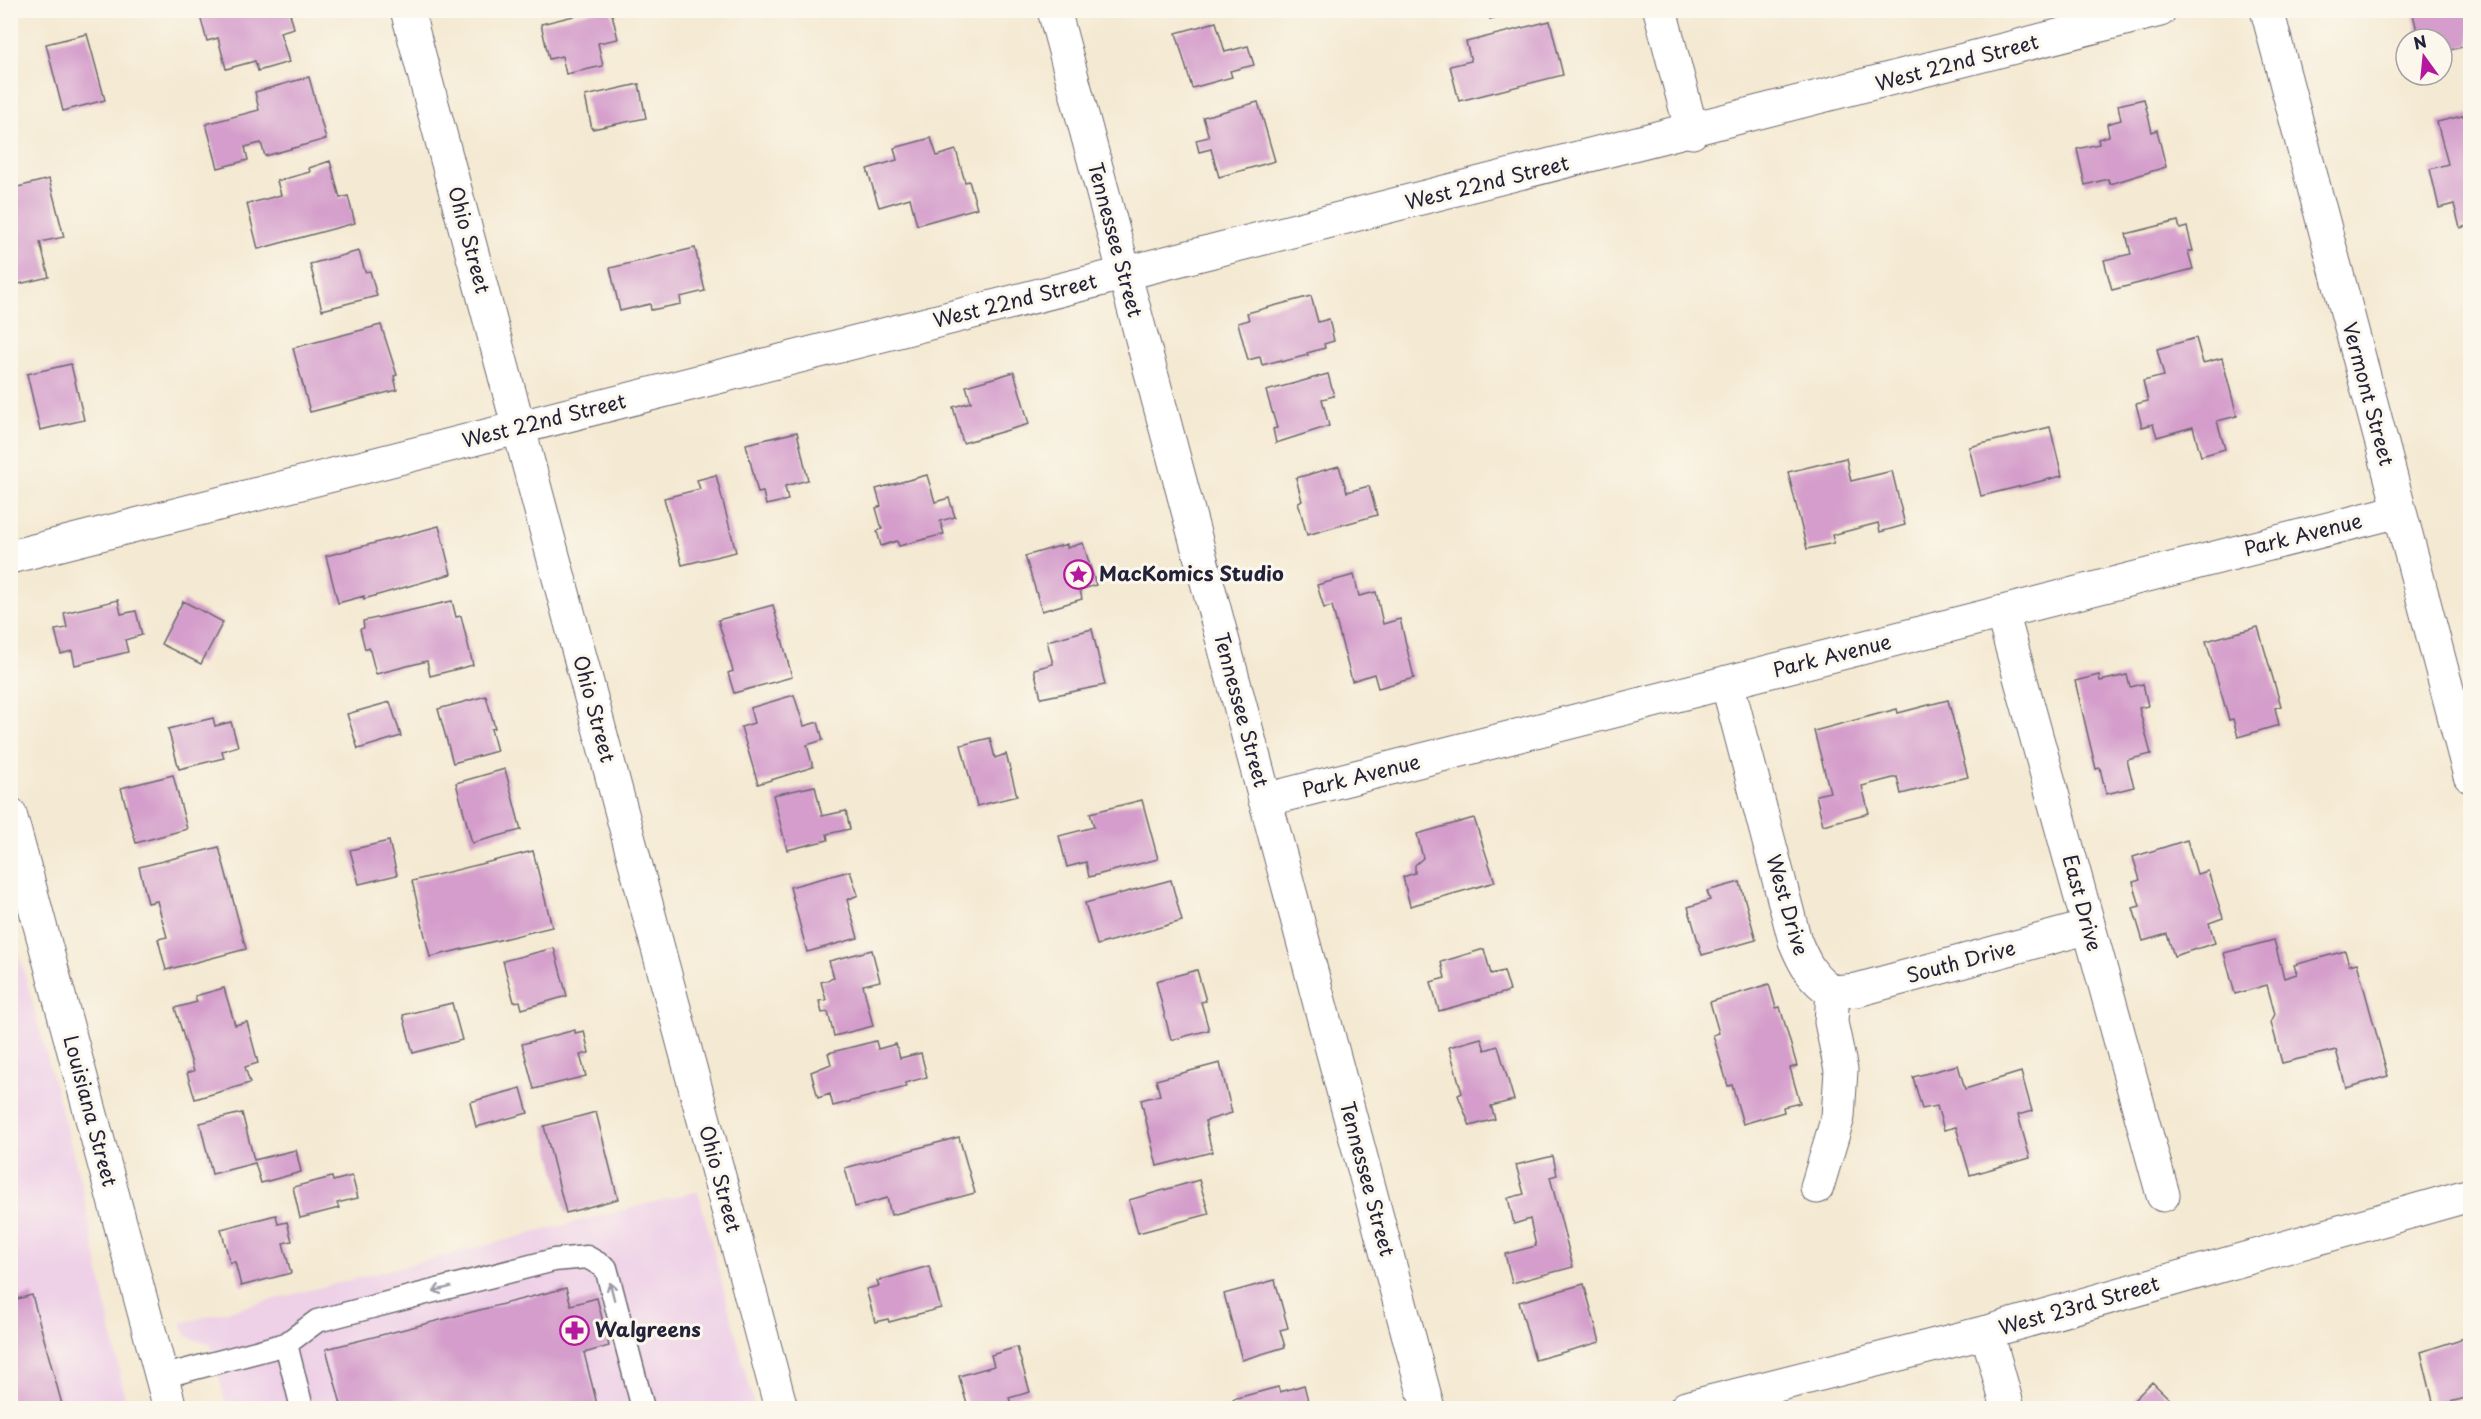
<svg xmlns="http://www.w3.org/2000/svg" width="2481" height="1419" font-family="'Playpen Sans',sans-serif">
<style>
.built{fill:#eed0e7}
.building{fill:#d49dcb}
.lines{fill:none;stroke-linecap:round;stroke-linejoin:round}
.service-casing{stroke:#6c6870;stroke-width:25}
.minor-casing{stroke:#6c6870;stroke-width:35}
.tertiary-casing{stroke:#6c6870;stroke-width:35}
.secondary-casing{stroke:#6c6870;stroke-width:35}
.primary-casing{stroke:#6c6870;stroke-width:35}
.service{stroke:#fff;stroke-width:22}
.minor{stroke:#fff;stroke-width:33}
.tertiary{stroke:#fff;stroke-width:33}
.secondary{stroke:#fff;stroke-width:33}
.primary{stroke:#fff;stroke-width:33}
.oneway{stroke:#9c9ca7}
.labels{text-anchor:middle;stroke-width:6;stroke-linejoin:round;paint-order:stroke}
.street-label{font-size:20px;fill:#22223b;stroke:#fbf7ec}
.poi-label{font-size:20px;font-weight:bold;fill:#22223b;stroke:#fbf7ec;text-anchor:start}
</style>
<rect width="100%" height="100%" fill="#fbf7ec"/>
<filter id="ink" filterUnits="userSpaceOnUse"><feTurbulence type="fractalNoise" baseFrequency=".0167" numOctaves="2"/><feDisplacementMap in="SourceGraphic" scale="12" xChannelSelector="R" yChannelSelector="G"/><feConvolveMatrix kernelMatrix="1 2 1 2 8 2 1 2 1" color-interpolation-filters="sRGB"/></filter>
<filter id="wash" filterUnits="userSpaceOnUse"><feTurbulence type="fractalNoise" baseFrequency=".008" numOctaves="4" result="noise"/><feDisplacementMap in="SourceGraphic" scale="24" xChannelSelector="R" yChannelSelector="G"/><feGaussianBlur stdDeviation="1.35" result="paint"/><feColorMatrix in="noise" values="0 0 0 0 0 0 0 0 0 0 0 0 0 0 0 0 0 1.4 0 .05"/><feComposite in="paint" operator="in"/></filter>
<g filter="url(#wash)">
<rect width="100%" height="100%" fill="#f4e9d2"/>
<path class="built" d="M10 920 81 1183 127 1408H11Z
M698 1191 755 1408H227L210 1343 195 1340 186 1335 181 1323Z"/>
<g id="blocks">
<path class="building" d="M219 10H289L294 28 280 32 289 62 258 71 255 61 226 69 218 38 207 41 200 16Z
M598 10H611L618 39 598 43 603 66 566 74 562 56 549 59 541 24Z
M1488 10H1518V11L1490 19Z
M2412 10H2470V45L2442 52V39H2419Z
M1550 21 1563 75 1459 101 1450 66 1471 61 1466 42Z
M1216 22 1225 52 1248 46 1254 65 1230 71 1232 77 1192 88 1176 33Z
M87 34 105 100 63 111 46 44Z
M309 77 326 139 265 156 261 143 245 147 248 160 218 168 206 124 259 110 255 92Z
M639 84 646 118 592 129 585 96Z
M2144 99 2152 132 2157 130 2166 167 2110 184 2108 179 2085 185 2077 149 2099 144 2098 139 2109 136 2107 124 2121 120 2118 105Z
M1258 102 1275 161 1219 177 1211 149 1199 152 1196 140 1209 137 1203 117Z
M2470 114V225L2460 228 2454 204 2439 208 2430 169 2448 164 2437 122Z
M931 138 937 156 956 150 965 182 969 181 977 208 917 225 910 198 879 207 867 169 897 160 894 148Z
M330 161 340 198 348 196 355 223 258 249 247 204 281 195 277 181 310 172 309 168Z
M49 179 64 237 40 242 49 277 10 286V189Z
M2178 221 2180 229 2187 227 2193 251H2188L2193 269 2112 290 2104 260 2131 254 2126 234Z
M695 248 705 291 680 297 681 304 651 310 650 304 620 311 610 268Z
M359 251 365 272 370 271 377 296 322 310 310 264Z
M1311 296 1318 322 1329 319 1334 341 1324 344 1325 348 1307 353 1308 355 1281 362V360L1262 365 1260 357 1248 360 1238 323 1249 320 1247 313Z
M381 325 397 375 394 376 397 390 310 412 293 348Z
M2196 338 2203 363 2222 358 2237 416 2217 421 2225 449 2201 456 2193 427 2157 437 2153 424 2142 427 2136 404 2148 401 2143 381 2164 376 2157 349Z
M71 364 84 420 40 430 27 374Z
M1014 372 1029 424 963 443 953 407 971 402 966 386Z
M1328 374 1334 396 1322 399 1329 426 1276 443 1273 429 1277 428 1266 391Z
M2050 427 2062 476 1981 496 1969 447Z
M797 432 808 480 785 486 788 500 766 505 763 492 758 493 746 444Z
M1846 458 1851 481 1892 471 1905 525 1880 532 1878 523 1832 535 1834 543 1807 549 1788 472Z
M1339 466 1347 492 1369 486 1377 515 1307 535 1298 502 1302 501 1296 478Z
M716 475 736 552 682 565 664 498 700 489 697 480Z
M927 475 935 502 949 498 955 517 940 521 944 534 899 546 897 541 881 546 877 531 882 529 876 508 881 506 876 489Z
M439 526 451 574 364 599V596L338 603 326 556Z
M1083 543 1096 585 1080 590 1082 599 1042 611 1025 556 1067 544V548Z
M1354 575 1359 596 1376 592 1383 624 1400 619 1414 678 1378 688 1374 674 1352 681 1332 606 1324 608 1317 585Z
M118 600 121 614 136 611 142 635 125 640 128 652 75 665 72 651 61 654 55 630 67 628 64 613Z
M183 601 223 622 201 664 161 644Z
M452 601 456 617 461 616 473 665 430 676 427 661 376 674 369 647 365 649 360 629 364 628 363 621Z
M773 605 792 677 734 693 728 673 733 671 718 620Z
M2258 627 2281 706 2275 708 2279 725 2238 737 2233 719 2229 720 2206 641Z
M1092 629 1105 685 1041 698 1034 669 1053 664 1047 641Z
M2099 675 2100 681 2127 675 2130 687 2143 684 2148 706 2139 708 2151 754 2127 760 2134 787 2106 794 2100 768 2096 769 2075 681Z
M794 695 804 726 818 722 823 740 807 745 813 767 758 784 741 727 754 723 750 708Z
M486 696 495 728 491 729 497 751 453 763 438 709Z
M1948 700 1968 777 1901 794 1897 777 1862 786 1869 813 1823 825 1816 795 1830 792 1814 731 1897 709 1898 713Z
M390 702 401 736 358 749 347 714Z
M213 718 215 726 231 722 238 746 222 751 224 758 179 769 168 729Z
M990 738 995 758 1006 754 1017 796 977 806 961 745Z
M505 769 521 830 472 843 456 783Z
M173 775 187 829 136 843 121 788Z
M815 786 822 816 846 811 850 829 827 834 828 840 787 850 773 795Z
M1142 800 1158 859 1089 877 1086 862 1067 867 1059 836 1094 827 1090 813Z
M1474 818 1495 882 1410 906 1403 877 1415 873V865L1423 858 1417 834Z
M2187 840 2197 874 2208 871 2223 918 2209 923 2215 943 2174 956 2167 934 2143 941 2133 908 2140 906 2133 882 2140 880 2133 857Z
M389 841 397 875 359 884 350 850Z
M219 847 246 949 166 970 158 939 167 937 157 901 148 903 139 867Z
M533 851 552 927 430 957 412 881Z
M850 871 858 895 847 900 858 938 807 952 790 887Z
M1171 880 1182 921 1097 945 1085 903Z
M1740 882 1756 940 1702 955 1688 907 1710 900 1707 891Z
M2274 940 2284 978 2297 974 2294 965 2345 951 2349 965 2357 963 2388 1076 2346 1088 2336 1050 2282 1063 2271 1022 2275 1014 2267 985 2235 994 2224 953Z
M554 948 567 996 522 1009 520 1001 514 1002 503 961Z
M1484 949 1491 974 1504 971 1510 991 1439 1011 1431 982 1445 978 1441 962Z
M872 950 880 981 863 985 873 1026 834 1036 828 1012 822 1013 819 1001 826 1000 821 982 834 978 829 961Z
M1197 970 1206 1001 1201 1002 1209 1030 1171 1040 1156 981Z
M1769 984 1776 1008 1780 1007 1797 1066 1790 1068 1800 1103 1783 1107 1784 1112 1743 1124 1732 1085 1728 1086 1713 1035 1719 1033 1710 1002Z
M224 988 235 1025 247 1022 258 1063 245 1067 250 1083 195 1099 187 1073 194 1071 175 1008 197 1002 195 996Z
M452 1003 462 1040 413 1053 403 1015Z
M575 1030V1033L584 1031 589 1053 580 1055 586 1076 534 1089 522 1044Z
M1481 1038 1485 1050 1498 1046 1514 1100 1491 1106 1495 1119 1470 1126 1458 1095 1462 1093 1449 1047Z
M876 1041 878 1049 896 1044 900 1058 921 1053 927 1077 905 1083 906 1087 833 1106 830 1094 818 1098 811 1072 831 1064 828 1053Z
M1220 1063 1232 1113 1205 1121 1212 1152 1157 1166 1141 1100 1160 1095 1156 1080Z
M1958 1065 1965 1089 2021 1072 2032 1111 2018 1115 2030 1158 1970 1175 1956 1127 1944 1130 1937 1106 1922 1109 1913 1077Z
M521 1088 528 1113 476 1127 470 1102Z
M596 1112 618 1199 566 1213 544 1126Z
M242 1113 254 1160 296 1150 301 1172 261 1183 255 1163 212 1174 200 1123Z
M959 1137 975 1193 891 1215 887 1198 855 1207 845 1168Z
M1553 1156 1557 1175 1550 1177 1573 1267 1512 1283 1505 1254 1536 1246 1530 1219 1514 1224 1508 1198 1524 1194 1516 1165Z
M352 1176 358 1198 337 1203 339 1208 300 1218 293 1187 332 1177 333 1181Z
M1199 1180 1209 1214 1138 1233 1129 1200Z
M276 1215 278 1224 287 1222 292 1241 283 1243 291 1273 241 1286 235 1262 230 1263 221 1229Z
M929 1266 941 1308 889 1322 888 1319 875 1322 866 1289 879 1286 877 1281Z
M1275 1280 1288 1328 1280 1330 1285 1347 1242 1360 1224 1294Z
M1584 1284 1600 1342 1535 1360 1519 1302Z
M566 1288 571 1305 597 1298 609 1346 584 1353 598 1408H342L326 1349Z
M32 1295 63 1408H10V1301Z
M2470 1336V1397L2434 1406 2421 1352Z
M1017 1347 1030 1392 1009 1398 1012 1407 1005 1408H968L959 1376 994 1366 991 1355Z
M2152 1382 2179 1408H2126Z
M1304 1385 1310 1408H1236L1233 1399 1278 1387 1280 1392Z"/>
</g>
</g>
<g filter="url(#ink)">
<use href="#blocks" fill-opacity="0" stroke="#6c6870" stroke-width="1.5"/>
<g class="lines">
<defs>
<path id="service" d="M286 1344 302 1408
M161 1377 286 1344 317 1321 554 1260 587 1257 606 1268 643 1408"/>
<path id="minor" d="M407 10 781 1408
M1660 10 1692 132
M2267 10 2470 776
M10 557 2160 10
M2002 612 2163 1195
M1727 682 1795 941C1804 963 1812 979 1833 992
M1265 800 2399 511
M1833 992 1857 990 2089 927
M1817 1187 1838 1117 1841 1070 1831 1022 1833 992
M1987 1332 2008 1408"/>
<path id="tertiary" d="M1054 10 1428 1408"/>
<path id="secondary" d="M10 814 170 1408"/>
<path id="primary" d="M1686 1408 1987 1332 2470 1195"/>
</defs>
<use href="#service" class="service-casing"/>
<use href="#minor" class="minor-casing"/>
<use href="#tertiary" class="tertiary-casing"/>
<use href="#secondary" class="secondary-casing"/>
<use href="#primary" class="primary-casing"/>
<use href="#service" class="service"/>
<use href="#minor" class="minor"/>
<use href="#tertiary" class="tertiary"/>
<use href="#secondary" class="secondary"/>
<use href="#primary" class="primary"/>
</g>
<defs><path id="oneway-shaft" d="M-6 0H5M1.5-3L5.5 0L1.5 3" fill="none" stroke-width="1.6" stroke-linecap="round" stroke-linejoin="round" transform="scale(1.5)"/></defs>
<g class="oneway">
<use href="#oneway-shaft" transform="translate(442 1289) rotate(166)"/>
<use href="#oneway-shaft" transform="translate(612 1291) rotate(-104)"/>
</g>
</g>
<defs>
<symbol id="sight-ring" viewBox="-11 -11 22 22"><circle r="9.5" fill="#fbf7ec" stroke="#b5179e" stroke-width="1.5"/><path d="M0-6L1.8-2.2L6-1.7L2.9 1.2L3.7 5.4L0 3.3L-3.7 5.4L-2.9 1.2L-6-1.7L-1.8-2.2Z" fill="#b5179e"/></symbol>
<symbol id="pharmacy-ring" viewBox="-11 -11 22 22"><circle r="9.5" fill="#fbf7ec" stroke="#b5179e" stroke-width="1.5"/><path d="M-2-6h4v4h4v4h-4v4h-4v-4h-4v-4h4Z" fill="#b5179e"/></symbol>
</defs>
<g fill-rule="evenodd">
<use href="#sight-ring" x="1062" y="558" width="33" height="33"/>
<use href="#pharmacy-ring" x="558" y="1314" width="33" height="33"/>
</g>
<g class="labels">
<g class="street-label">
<text transform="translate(1957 63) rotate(-15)" y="7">West 22nd Street</text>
<text transform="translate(1487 183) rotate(-14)" y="7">West 22nd Street</text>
<text transform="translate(469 240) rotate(75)" y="7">Ohio Street</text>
<text transform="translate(1115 240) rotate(75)" y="7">Tennessee Street</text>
<text transform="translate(1015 301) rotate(-14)" y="7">West 22nd Street</text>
<text transform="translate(2368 394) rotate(75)" y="7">Vermont Street</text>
<text transform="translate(544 421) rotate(-14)" y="7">West 22nd Street</text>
<text transform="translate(2303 535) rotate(-14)" y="7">Park Avenue</text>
<text transform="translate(1832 656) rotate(-14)" y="7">Park Avenue</text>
<text transform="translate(594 709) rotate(75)" y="7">Ohio Street</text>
<text transform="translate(1241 710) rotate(75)" y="7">Tennessee Street</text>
<text transform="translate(1361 776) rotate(-14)" y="7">Park Avenue</text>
<text transform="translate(2082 903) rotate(75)" y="7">East Drive</text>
<text transform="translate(1787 905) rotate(74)" y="7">West Drive</text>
<text transform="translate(1961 962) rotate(-15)" y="7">South Drive</text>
<text transform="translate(90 1111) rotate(75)" y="7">Louisiana Street</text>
<text transform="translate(720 1179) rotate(75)" y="7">Ohio Street</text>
<text transform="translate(1367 1179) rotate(75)" y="7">Tennessee Street</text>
<text transform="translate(2079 1306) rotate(-16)" y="7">West 23rd Street</text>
</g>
<g class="poi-label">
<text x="1099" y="581">MacKomics Studio</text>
<text x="595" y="1337">Walgreens</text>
</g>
</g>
<rect width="2481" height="1419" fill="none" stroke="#fbf7ec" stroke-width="36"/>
<g transform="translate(2424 57) rotate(345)"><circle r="28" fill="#fbf7ec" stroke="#a4a2a5" stroke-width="1.5"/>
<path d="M0-4.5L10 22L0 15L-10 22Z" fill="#b5179e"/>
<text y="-9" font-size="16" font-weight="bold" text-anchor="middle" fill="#22223b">N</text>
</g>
</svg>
